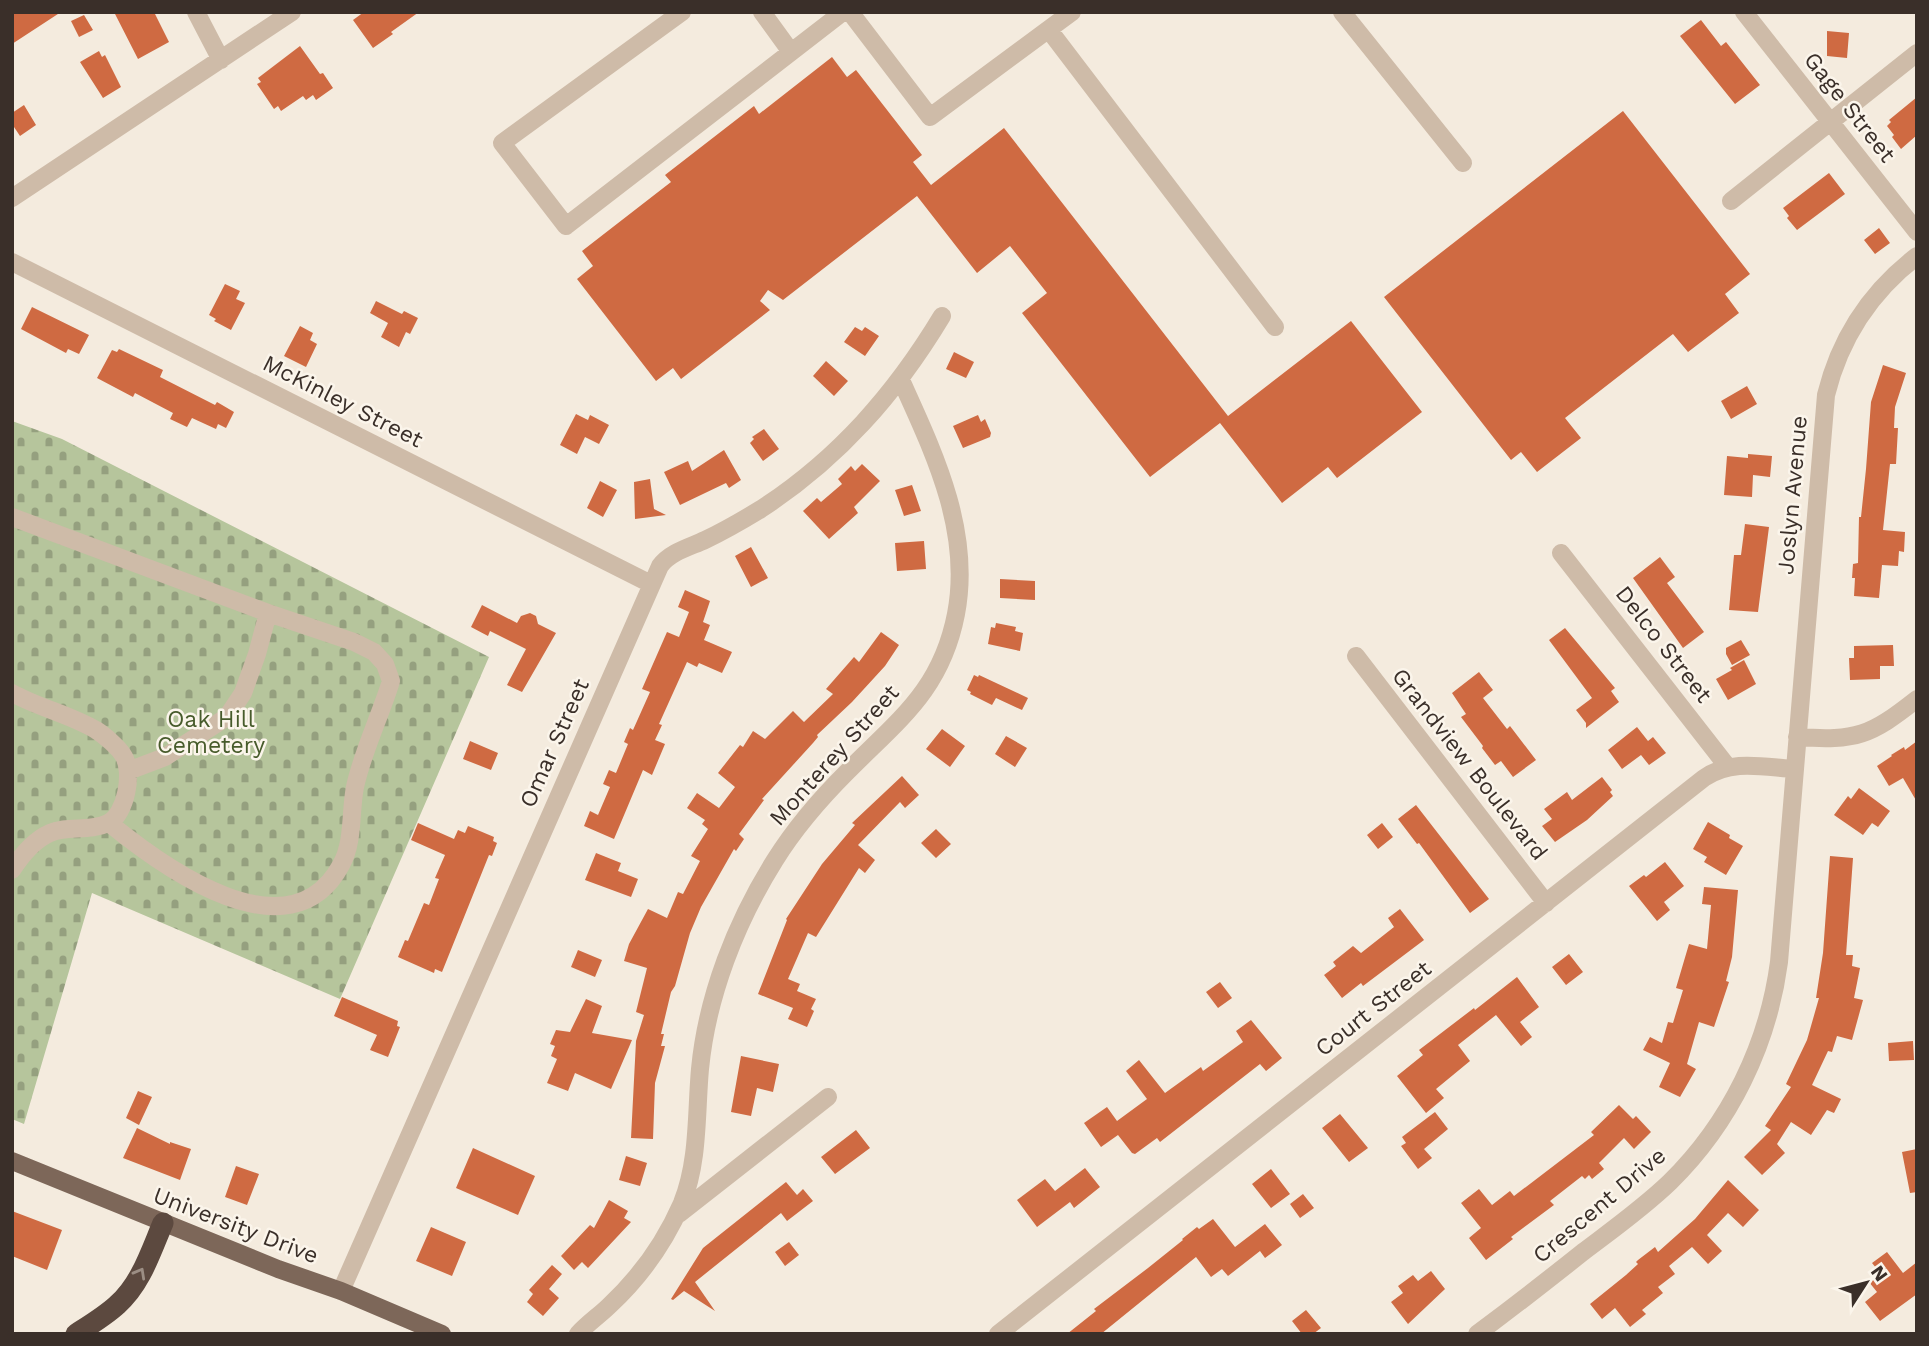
<svg xmlns="http://www.w3.org/2000/svg" width="1929" height="1346" font-family="'Work Sans',sans-serif">
<style>
.cemetery{fill:url(#cemetery-stones)}
.building{fill:#cf6a42}
.lines{fill:none;stroke-linecap:round;stroke-linejoin:round}
.minor{stroke:#cebba8;stroke-width:18}
.major{stroke:#7d6759;stroke-width:18}
.highway{stroke:#5c493f;stroke-width:21}
.oneway{stroke:#9c8e84}
.labels{text-anchor:middle;stroke-width:5;stroke-linejoin:round;paint-order:stroke}
.street-label{font-size:23px;fill:#3a2f29;stroke:#fbf5eb}
.park-label{font-size:23px;fill:#475b2b;stroke:#fbf5eb}
</style>
<defs>
<pattern id="cemetery-stones" width="16" height="16" patternUnits="userSpaceOnUse" patternTransform="scale(1.75)"><rect width="16" height="16" fill="#b6c59c"/><path d="M2 7V4a2 2 0 0 1 4 0v3zM10 15v-3a2 2 0 0 1 4 0v3z" fill="#95a07f"/></pattern>
</defs>
<rect width="100%" height="100%" fill="#f4ebde"/>
<path class="cemetery" d="M12 421 62 439 489 657 340 999 92 893 24 1124 12 1119Z"/>
<path class="building" d="M12 12H61L12 44Z
M114 12H154L169 42 138 59Z
M364 12H419L391 32 393 34 373 48 353 20Z
M84 15 93 30 79 37 71 21Z
M1701 20 1721 46 1726 42 1760 85 1735 104 1680 36Z
M1827 31 1849 33 1847 58 1827 56Z
M300 46 320 74 323 73 333 88 316 100 313 95 306 100 303 96 281 111 278 106 274 109 257 84 261 82 258 78Z
M99 51 102 57 105 55 121 87 103 98 80 62Z
M832 57 847 77 856 70 922 155 913 162 931 185 1004 128 1228 416 1351 321 1422 412 1337 478 1328 467 1282 503 1220 423 1150 477 1022 313 1047 293 1010 246 977 273 917 196 783 300 768 290 760 301 770 310 681 379 673 368 656 381 577 279 593 266 582 251 671 182 665 175 754 106 759 114Z
M1917 97V135L1901 149 1892 137 1894 135 1887 126 1891 122 1889 120Z
M24 105 36 125 20 136 12 124V113Z
M1623 111 1750 274 1725 294 1739 313 1688 352 1673 334 1565 418 1581 438 1537 472 1521 452 1511 460 1384 297Z
M1829 173 1845 194 1797 230 1787 218 1789 216 1783 208Z
M1879 228 1890 243 1875 254 1864 240Z
M225 284 240 291 236 299 245 303 231 330 214 321 216 319 209 315Z
M376 301 402 314 404 311 418 318 410 334 406 332 399 347 381 337 388 323 370 313Z
M32 307 89 335 79 354 68 349 66 353 21 329Z
M300 326 313 333 310 340 317 344 306 367 284 356Z
M855 327 862 331 865 327 879 336 865 356 844 342Z
M119 349 163 370 160 377 215 405 217 402 234 412 226 428 218 424 216 429 192 418 187 427 170 419 173 413 135 393 133 397 97 378 112 350 117 352Z
M954 352 974 362 966 378 946 369Z
M826 361 848 381 834 396 813 376Z
M1883 365 1906 373 1895 407 1894 428H1898L1896 464H1890L1883 530 1905 532 1904 552 1899 551 1898 566 1882 565 1879 598 1854 596 1855 578H1852L1853 564 1858 563 1859 517H1861L1866 469 1871 402Z
M1747 386 1757 404 1731 419 1721 401Z
M576 414 588 420 590 415 609 425 599 444 585 437 577 454 560 445Z
M978 415 981 422 985 419 991 433 990 437 963 448 953 426Z
M764 429 779 449 763 461 750 443 754 439 752 437Z
M724 450 741 480 729 488 726 483 680 505 664 472 688 461 692 471Z
M1748 454 1772 456 1770 477 1753 475 1752 497 1724 495 1727 456 1748 458Z
M862 464 880 481 854 507 858 513 829 539 803 511 817 498 821 502 842 484 838 479 851 466 855 471Z
M650 479 654 509 666 515 635 519 634 482Z
M600 481 617 490 603 517 587 508Z
M912 485 921 511 904 516 895 490Z
M1745 524 1769 527 1758 612 1729 610 1734 555H1741Z
M924 541 926 569 897 571 895 543Z
M751 547 768 578 751 587 735 556Z
M1660 557 1675 577 1667 583 1704 632 1683 648 1633 578Z
M1000 579 1035 581V600L1000 598Z
M685 590 710 601 703 622 710 625 704 640 732 652 722 673 699 663 697 667 687 662 659 724 662 725 655 740 665 744 652 775 643 770 614 839 584 826 590 811 598 815 610 787 603 784 609 770 616 773 628 744 624 742 630 728 633 730 650 692 642 689 667 632 679 637 689 612 678 607Z
M482 605 517 623 521 616 530 613 536 616 538 624 556 633 522 692 507 685 526 649 490 631 488 636 471 627Z
M996 623 1016 627 1015 631 1023 633 1020 651 988 644 991 627 995 628Z
M1565 628 1615 688 1611 691 1619 702 1586 728V723L1576 710 1592 698 1549 640Z
M881 632 899 645 885 666 852 702 817 735 818 737 813 743 762 799 764 800 739 834 744 839 736 851 734 849 701 907 690 933 675 986 671 992 661 1034H664L661 1046H665L655 1083 653 1139 631 1138 636 1041 644 1015 636 1012 647 968 624 961 629 944 648 909 667 918 678 892 683 894 700 861 691 856 708 829 702 824 705 820 687 808 697 793 719 808 735 787 718 773 740 745 743 747 753 731 765 739 793 711 804 722 833 694 826 689 854 657 859 662Z
M1741 640 1750 655 1732 665 1726 654V648Z
M1893 645 1894 666H1880V679L1850 680 1849 658H1854V646Z
M1744 660 1756 684 1728 700 1716 679 1732 670 1730 668Z
M1479 672 1493 690 1483 698 1507 729 1510 726 1536 760 1513 777 1501 761 1495 765 1482 748 1483 746 1461 717 1466 714 1452 693Z
M974 675 978 677 979 675 1028 698 1022 710 996 698 992 705 970 694 971 692 967 690Z
M1637 727 1648 741 1653 737 1666 753 1649 765 1641 755 1622 769 1608 750Z
M942 729 965 746 950 767 926 749Z
M1006 736 1027 748 1015 767 995 754Z
M470 741 498 753 491 770 463 759Z
M1917 741V802L1903 778 1889 786 1877 766 1892 756 1891 755 1904 747 1905 750Z
M902 776 919 795 905 808 900 802 858 845 875 860 865 873 859 868 816 937 808 933 788 979 800 984 797 991 816 999 811 1009 814 1011 807 1027 788 1019 793 1008 758 994 787 920 786 919 822 864 855 825 852 823Z
M1602 777 1612 790 1610 792 1613 796 1587 820 1555 842 1542 826 1552 819 1544 809 1567 792 1572 800Z
M1859 788 1890 811 1878 827 1872 823 1863 835 1834 815 1848 796 1851 799Z
M1416 805 1489 899 1470 913 1419 843 1417 844 1398 819Z
M1708 822 1730 835 1729 838 1743 846 1726 875 1704 862 1707 857 1693 849Z
M418 823 454 839 458 830 465 833 468 826 494 837 493 841 497 843 492 856 489 855 442 972 435 969 434 973 398 957 405 940 408 941 424 903 429 905 439 879 435 878 445 855 411 840Z
M1382 823 1393 837 1378 849 1367 835Z
M936 829 951 844 936 858 921 843Z
M596 853 621 863 618 871 638 879 631 897 585 880Z
M1830 856 1853 858 1846 955H1853L1852 966 1860 968 1854 998 1863 1000 1852 1040 1837 1036 1832 1052 1828 1051 1812 1085 1841 1099 1834 1113 1827 1110 1811 1135 1791 1122 1777 1144 1785 1153 1762 1175 1744 1157 1771 1130 1765 1126 1791 1087 1786 1084 1807 1040 1819 998H1816L1823 953Z
M1665 862 1684 886 1664 902 1670 910 1657 921 1629 886 1644 875 1646 877Z
M1704 887 1738 890 1732 957 1726 981 1729 982 1714 1027 1699 1022 1687 1064 1696 1069 1680 1097 1659 1087 1670 1063 1643 1050 1650 1037 1662 1043 1668 1022 1673 1023 1683 990 1676 988 1689 944 1707 949 1711 905 1702 904Z
M1400 909 1424 940 1363 986 1361 983 1342 998 1324 975 1336 966 1333 962 1353 946 1361 953 1394 927 1388 918Z
M578 950 602 960 595 977 571 967Z
M1569 954 1583 972 1566 985 1552 967Z
M1517 977 1539 1007 1520 1022 1532 1037 1521 1046 1496 1015 1458 1045 1470 1061 1436 1089 1444 1098 1426 1113 1397 1076 1423 1055 1419 1050 1474 1008 1475 1010Z
M1220 982 1232 998 1218 1008 1206 992Z
M342 997 398 1021 397 1026 400 1027 388 1057 370 1050 377 1035 334 1016Z
M586 999 602 1006 592 1033 632 1040 611 1089 575 1073 568 1091 547 1083 557 1059 551 1056 555 1046 550 1044 556 1030 570 1032Z
M1251 1020 1282 1058 1266 1071 1260 1064 1160 1142 1157 1138 1135 1154 1132 1153 1118 1135 1101 1147 1084 1123 1107 1107 1117 1121 1147 1099 1126 1071 1139 1060 1165 1093 1201 1067 1203 1071 1243 1042 1236 1031Z
M1913 1041 1914 1060 1889 1061 1888 1043Z
M741 1056 779 1064 773 1092 757 1088 751 1116 731 1112Z
M138 1091 152 1097 139 1125 126 1118Z
M1619 1105 1633 1119 1636 1116 1651 1132 1634 1149 1624 1138 1599 1163 1604 1169 1592 1179 1589 1175 1585 1179 1582 1176 1550 1201 1554 1205 1511 1237 1513 1239 1486 1260 1469 1238 1481 1228 1461 1203 1479 1189 1492 1205 1510 1191 1514 1196 1594 1135 1591 1132Z
M1435 1112 1448 1129 1424 1149 1432 1158 1418 1169 1401 1146 1406 1143 1402 1137Z
M1340 1114 1368 1148 1349 1162 1322 1128Z
M137 1128 170 1144V1142L191 1149 180 1180 123 1158Z
M856 1130 870 1148 835 1174 821 1157Z
M473 1148 535 1176 518 1215 456 1188Z
M1917 1149V1192L1910 1193 1902 1152Z
M626 1156 647 1163 640 1186 619 1180Z
M236 1166 259 1174 247 1205 225 1197Z
M1085 1168 1100 1187 1074 1208 1070 1202 1037 1227 1017 1200 1045 1179 1055 1191Z
M1271 1169 1290 1194 1271 1208 1252 1184Z
M1728 1180 1759 1210 1743 1227 1728 1213 1707 1235 1722 1251 1708 1264 1692 1247 1669 1266 1675 1274 1658 1287 1663 1293 1642 1310 1646 1314 1630 1327 1615 1308 1602 1319 1590 1304 1626 1275 1638 1264 1636 1262 1638 1260 1655 1247 1658 1252 1695 1219Z
M786 1182 797 1195 803 1189 813 1201 787 1221 781 1213 695 1282 715 1311 684 1291 673 1300 671 1299 703 1248Z
M1303 1194 1314 1208 1300 1218 1290 1204Z
M609 1200 628 1211 624 1218 631 1222 588 1268 582 1262 574 1270 561 1256 590 1225 594 1228Z
M12 1211 62 1230 47 1270 12 1256Z
M1213 1219 1235 1247 1265 1224 1282 1245 1265 1258 1260 1251 1228 1276 1222 1269 1211 1277 1196 1257 1101 1334H1067L1096 1311 1094 1309 1148 1268 1183 1240 1182 1239 1197 1227 1199 1229Z
M431 1227 466 1242 452 1276 416 1261Z
M789 1242 799 1255 785 1266 775 1252Z
M1887 1252 1903 1273 1917 1262V1294L1880 1321 1865 1302 1877 1292 1869 1282 1881 1274 1872 1263Z
M552 1265 562 1274 549 1289 559 1298 543 1316 527 1302 533 1294 529 1290Z
M1431 1271 1445 1289 1408 1324 1391 1302 1403 1293 1398 1286 1413 1275 1418 1281Z
M1306 1310 1321 1328 1313 1334H1302L1292 1321Z"/>
<g class="lines">
<path class="minor" d="M196 12 221 60
M682 12 502 143 566 226 843 12
M762 12 791 52
M850 12 930 117 1072 12
M1342 12 1463 163
M1744 12 1917 232
M1049 30 1275 327
M12 198 292 12
M1731 201 1917 53
M12 262 651 584
M12 517 268 613 354 642 374 652 385 664 391 681C380 717 363 750 355 787 350 812 354 842 341 865 290 960 163 867 109 823
M1561 553 1727 766
M1356 656 1546 903
M12 693C39 708 69 714 96 730 104 735 118 747 123 755 134 771 126 815 108 823 90 832 67 825 50 833 34 840 21 856 12 870
M1797 737C1857 741 1870 736 1917 699
M128 771 165 757 227 717 243 693 257 654 268 613
M679 1214 828 1097
M341 1291 660 566C670 552 690 547 705 540 724 531 743 520 761 509 838 459 895 394 942 316
M578 1334C588 1323 600 1315 610 1305 641 1276 665 1242 682 1203 699 1161 696 1113 700 1069 707 996 736 922 775 860 795 828 820 799 847 772 898 720 941 691 956 614 972 531 934 453 901 380
M998 1334 1704 778C1731 759 1763 767 1794 769
M1477 1334C1513 1307 1548 1280 1583 1252 1612 1230 1643 1208 1670 1182 1730 1123 1768 1045 1779 962L1826 395C1840 338 1870 292 1917 256"/>
<path class="major" d="M12 1161 278 1269 341 1291 442 1334"/>
<path class="highway" d="M76 1334C90 1325 105 1316 117 1305 141 1284 151 1251 163 1223"/>
</g>
<defs><path id="oneway-chevron" d="M-2-3.5L2.5 0L-2 3.5" fill="none" stroke-width="1.6" stroke-linecap="round" stroke-linejoin="round" transform="scale(1.75)"/></defs>
<use class="oneway" href="#oneway-chevron" transform="translate(140 1273) rotate(-61)"/>
<g class="labels">
<g class="street-label">
<text transform="translate(1850 107) rotate(52)" y="8">Gage Street</text>
<text transform="translate(343 401) rotate(27)" y="8">McKinley Street</text>
<text transform="translate(1792 495) rotate(-85)" y="8">Joslyn Avenue</text>
<text transform="translate(1664 644) rotate(52)" y="8">Delco Street</text>
<text transform="translate(554 743) rotate(-66)" y="8">Omar Street</text>
<text transform="translate(834 755) rotate(-48)" y="8">Monterey Street</text>
<text transform="translate(1470 764) rotate(52)" y="8">Grandview Boulevard</text>
<text transform="translate(1373 1008) rotate(-38)" y="8">Court Street</text>
<text transform="translate(1599 1205) rotate(-40)" y="8">Crescent Drive</text>
<text transform="translate(236 1225) rotate(21)" y="8">University Drive</text>
</g>
<g class="park-label">
<text x="211" y="727">Oak Hill<tspan x="211" dy="26">Cemetery</tspan></text>
</g>
</g>
<rect width="1929" height="1346" fill="none" stroke="#3a2f29" stroke-width="28"/>
<g transform="translate(1866 1283) rotate(54)" stroke="#fbf5eb" stroke-width="5" paint-order="stroke">
<path d="M0-5L12 26L0 18L-12 26Z" fill="#3a2f29"/>
<text y="-10" font-size="19" font-weight="bold" text-anchor="middle" fill="#3a2f29">N</text>
</g>
</svg>
